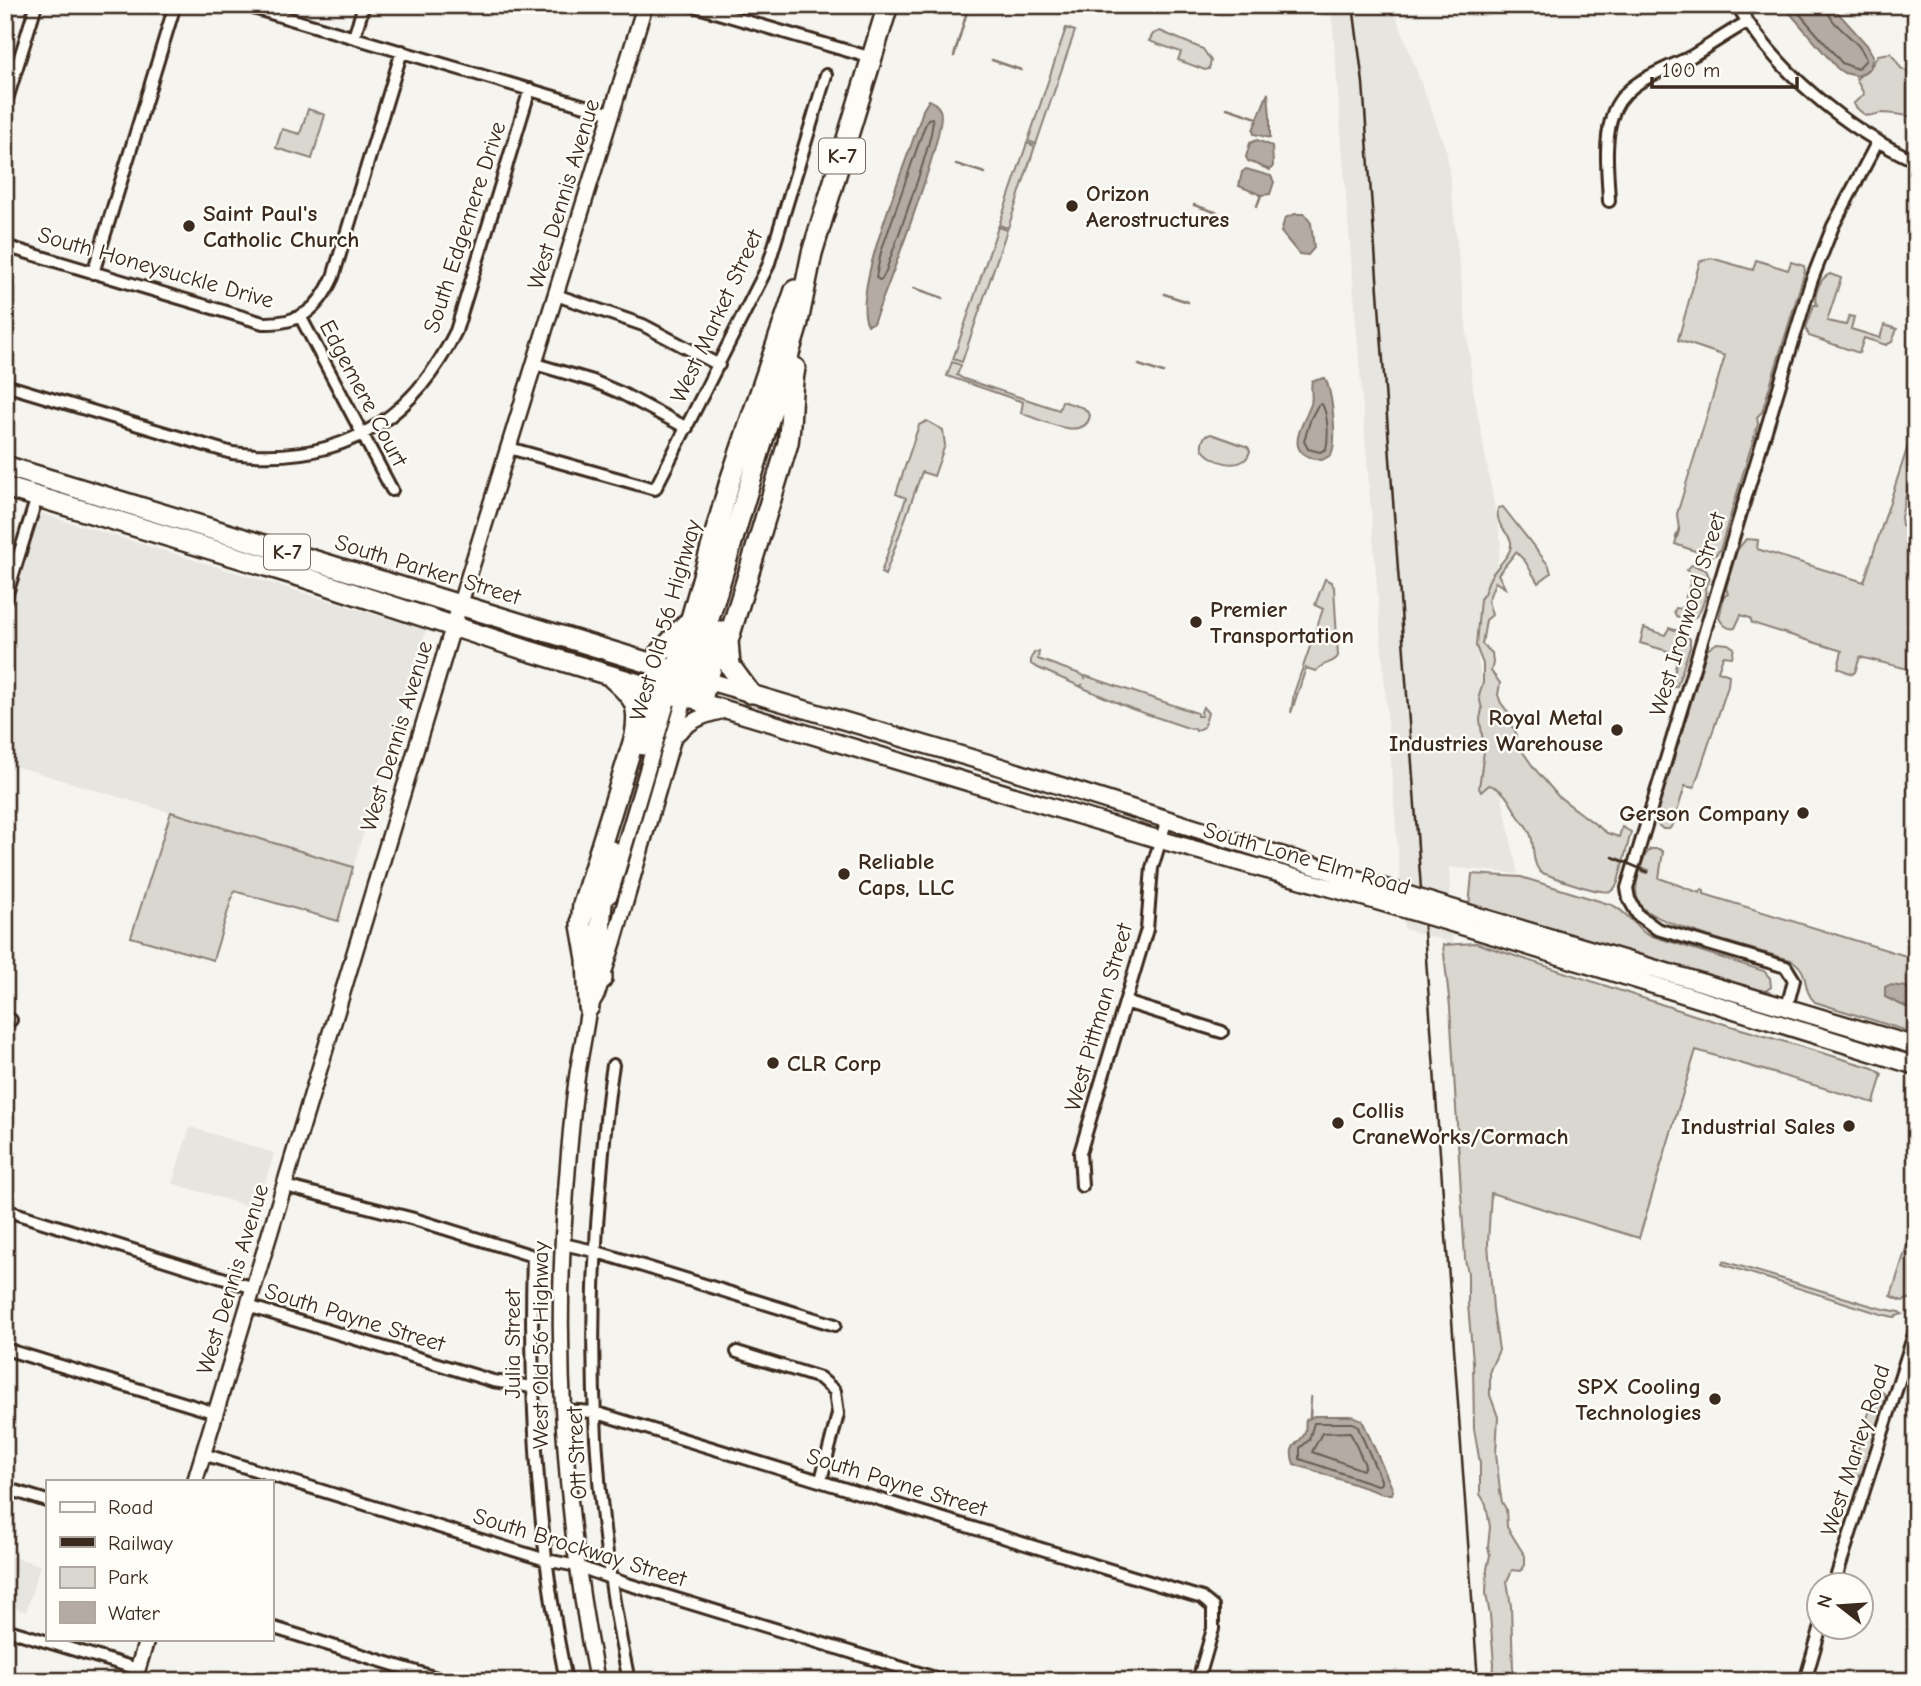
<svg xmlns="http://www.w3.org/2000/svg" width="1921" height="1686" font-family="'Comic Neue',sans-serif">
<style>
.built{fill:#e7e5df}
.green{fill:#dad6d0;stroke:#8a8077;stroke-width:2}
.water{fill:#b4aca4;stroke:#84786e;stroke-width:2}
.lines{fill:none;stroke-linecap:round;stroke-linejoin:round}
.shore{stroke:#6b5e54;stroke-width:2}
.stream{stroke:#84786e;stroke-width:2.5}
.street-casing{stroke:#3b2a1e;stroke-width:16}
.secondary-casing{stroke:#3b2a1e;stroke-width:19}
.primary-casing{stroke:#3b2a1e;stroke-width:21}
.highway-casing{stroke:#3b2a1e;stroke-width:24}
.street{stroke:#fdfcf7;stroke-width:10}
.secondary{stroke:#fdfcf7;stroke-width:14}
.primary{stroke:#fdfcf7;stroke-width:16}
.highway{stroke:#fdfcf7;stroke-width:19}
.rail{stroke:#3b2a1e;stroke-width:2.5}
.primary-bridge-casing{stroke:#3b2a1e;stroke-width:21;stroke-linecap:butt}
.primary-bridge{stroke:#fdfcf7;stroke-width:16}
.poi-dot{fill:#3b2a1e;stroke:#fdfcf7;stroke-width:2.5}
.labels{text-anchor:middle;stroke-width:5;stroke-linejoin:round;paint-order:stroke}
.shield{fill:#fdfcf7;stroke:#75695f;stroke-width:2}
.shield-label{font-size:21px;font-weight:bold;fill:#3b2a1e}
.poi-label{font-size:23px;font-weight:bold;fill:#3b2a1e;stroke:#fdfcf7;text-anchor:start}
.street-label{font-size:23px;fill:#3b2a1e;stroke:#fdfcf7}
</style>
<rect width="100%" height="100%" fill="#f5f4ee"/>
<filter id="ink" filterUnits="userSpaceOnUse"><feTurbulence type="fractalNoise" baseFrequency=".0143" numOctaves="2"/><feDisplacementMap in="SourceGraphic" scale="14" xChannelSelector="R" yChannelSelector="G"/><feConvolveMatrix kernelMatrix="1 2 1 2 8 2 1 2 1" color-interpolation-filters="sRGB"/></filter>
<g filter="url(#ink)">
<path class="built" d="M1331 5H1392L1447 152 1473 387 1501 543 1478 658 1490 740 1518 874 1449 867 1453 943 1404 929Z
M39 513 426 630 353 867 5 763V621Z
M190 1127 274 1153 257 1209 172 1183Z
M6 1555 40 1565 26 1612 5 1605Z"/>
<path class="green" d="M1066 28 1075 31 1036 144 1028 141Z
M1160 31 1203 49 1211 61 1209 69 1205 70 1178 60 1181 52 1149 41 1153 34Z
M1891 53 1901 68 1916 77V119C1908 114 1892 114 1883 113 1876 113 1872 117 1866 115 1861 113 1857 108 1853 104L1864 94 1856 79 1870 68 1878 55Z
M308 109 325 115 312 159 276 148 282 129 300 134Z
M1027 143 1035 146 1008 228 999 225Z
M998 227 1007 230 962 362 953 359Z
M1711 258 1753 270 1756 260 1788 270 1791 262 1804 266 1805 271 1762 412 1757 417 1758 424 1720 550 1715 555 1709 556 1675 544 1679 530 1677 514 1725 356 1678 340 1700 261Z
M1830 274 1841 278 1827 321 1846 325 1849 316 1854 317 1851 329 1880 338 1884 325 1897 329 1892 342 1886 345 1864 338 1859 353 1809 336 1806 328 1814 305H1817C1813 297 1819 278 1830 274Z
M952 362 961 365 957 375 964 379 1059 410 1062 401 1084 408 1090 415C1086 444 1037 418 1021 413L1023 402 947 376Z
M927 421 943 430 945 445 934 476 922 472 885 575 881 573 906 498 896 494 919 425Z
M1916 421V452L1901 517 1902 525 1916 532V671L1860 657 1855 672 1852 674 1838 668 1842 651 1752 623 1750 618 1741 615 1735 628C1728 630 1722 624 1719 618L1724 596 1728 594 1726 588 1737 550 1746 539 1758 540 1757 549 1864 582Z
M1211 434 1248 447 1250 451C1244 475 1205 460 1202 447 1201 443 1203 440 1205 436Z
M1503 507 1549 566 1551 573 1538 583 1525 561 1516 552 1498 574 1505 588 1495 582 1488 601 1492 615 1486 620 1482 644 1492 653 1493 663 1491 671 1500 683 1498 695 1501 703 1508 712V725L1513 727 1516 733V742L1534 768 1558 796 1607 833 1619 837 1622 827 1631 832 1618 882C1616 886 1615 889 1611 891 1600 895 1553 877 1540 872 1531 860 1535 849 1531 836 1528 826 1522 822 1517 814 1510 803 1505 789 1489 785L1481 792 1479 788 1484 751 1480 719 1482 709 1479 696 1483 683V664L1476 646 1480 599C1487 592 1485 589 1489 580 1494 568 1513 555 1511 542 1509 532 1495 527 1498 508Z
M1692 565 1706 570 1710 579 1705 588C1707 593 1705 597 1703 604 1698 620 1691 621 1676 616L1674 611 1676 608 1682 609 1693 574 1686 570Z
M1325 579 1331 582 1334 587 1338 656C1333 665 1323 661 1316 671L1306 668 1291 713 1294 693 1323 609 1315 605Z
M1644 628 1665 635 1669 628 1684 633 1690 639V647L1677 686 1674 687 1672 684 1678 654 1640 643Z
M1717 643 1728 644 1734 648 1732 657 1723 656 1718 671 1729 675 1728 686 1694 788 1685 786 1673 825 1669 829H1663L1657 824 1656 817 1707 650Z
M1039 651 1038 659 1083 675 1085 678 1086 676 1197 713V716H1202L1201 712 1203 707 1208 713 1204 727 1196 731 1194 728 1191 729 1132 709 1081 687 1082 685 1079 686 1036 667 1031 664V658L1034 653Z
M171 812 353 867 338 921 234 891 213 960 131 937Z
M1650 849H1659L1663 852 1659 878 1700 893 1702 889 1704 890V894L1916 959V1037L1904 1030 1815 1002C1800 989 1812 972 1791 960 1764 952 1655 924 1642 907 1633 896 1636 883 1640 871L1648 873 1649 870 1641 867 1645 855Z
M1472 874 1521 877 1612 905C1626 911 1634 925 1646 934L1764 971 1770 978 1771 987 1763 993 1469 907Z
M1476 943 1694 1015 1873 1068 1882 1074 1874 1103 1696 1050 1639 1238 1491 1193 1488 1243 1493 1309 1499 1350 1490 1370V1395L1498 1417 1496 1453 1500 1491 1502 1502 1506 1509 1507 1527 1525 1556V1565L1521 1571 1512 1570 1507 1581 1511 1606 1513 1668 1516 1681H1493L1494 1664 1490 1615 1486 1594 1487 1569 1490 1555 1488 1547 1490 1527 1486 1504 1480 1494V1463L1474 1429 1473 1361 1468 1305V1273L1465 1259 1450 1007 1443 945Z
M1916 1217V1297L1902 1301 1891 1296Z
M1723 1261 1879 1308 1899 1312 1902 1314 1894 1317 1881 1314 1734 1268 1722 1264Z
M1876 1390 1884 1393 1886 1399 1863 1472 1853 1480 1850 1474Z"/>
<path class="water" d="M1783 5H1831L1867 45 1873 56 1870 68 1858 76 1844 73 1837 68Z
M1268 93 1270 117V138L1254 134 1253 130Z
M929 100C934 102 938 106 940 110 949 128 884 296 873 323L868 325C849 293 912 151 923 110Z
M1257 140 1272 146 1273 166 1270 170 1248 161 1246 157 1250 143Z
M1246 169 1271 176 1274 182 1270 194 1261 195 1239 186 1242 172Z
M1295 214H1304L1311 223 1314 248 1308 255 1299 254 1281 232 1285 218Z
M1325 378C1332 392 1338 440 1331 455L1322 460C1280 455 1303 426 1311 404 1313 397 1310 388 1312 381Z
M1889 985 1906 987 1916 995V1012L1885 997V987Z
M1314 1416H1353L1362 1420 1393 1490 1392 1494H1383L1294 1464C1286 1442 1301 1445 1305 1432 1306 1428 1305 1424 1306 1420Z"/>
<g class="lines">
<path class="shore" d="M1792 5 1842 63 1857 69 1866 60C1859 36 1829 28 1826 5
M932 118C938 132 893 248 886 271L882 279 879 280 876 277 881 252 924 128 928 119Z
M1322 404C1328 415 1329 436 1326 449L1320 452 1308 449 1304 441 1311 418 1318 405Z
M1314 1423H1352L1357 1425 1381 1480V1484L1377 1485 1300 1459V1448L1309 1440Z
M1350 1432 1365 1465 1363 1470 1312 1452 1322 1433Z"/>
<path class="stream" d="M954 56 969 5
M992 60 1021 70
M1227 108 1257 118
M956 164 985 173
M1194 205 1218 213
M1257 206 1261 195
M914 288 943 298
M1164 294 1188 302
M1139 365 1163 373
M1676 538 1679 529
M1310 1417 1311 1397
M1915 1627H1916"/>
<defs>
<path id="street" d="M243 5 612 114
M691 5 872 58
M1737 5C1774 69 1848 131 1916 161
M354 37 364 5
M5 106 36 5
M1609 201C1608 175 1604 146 1611 120 1620 82 1661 72 1692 56 1710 45 1728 33 1747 22
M5 246 263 323C300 324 318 310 333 277L402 51
M93 273 175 5
M556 295 643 325 719 365
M300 316 392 490
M535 364 593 381 621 393 687 428
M5 385 232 453C336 466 410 425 456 331L530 89
M509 448 655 489 768 266 826 75
M5 600 38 494
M1125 1002 1222 1032
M1787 1007 1794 980 1786 967 1657 929 1638 915 1629 899 1627 888 1811 282 1833 226 1878 141
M5 1018 11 1020
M613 1065C607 1101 604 1138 601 1175 585 1345 593 1514 629 1681
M285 1186 414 1219 533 1256C529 1399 537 1540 566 1681
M1082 1186 1080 1153 1147 929 1152 868 1167 819
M5 1210 254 1288
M563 1244 594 1251 835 1325
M248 1306 493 1381 532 1387
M5 1349 216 1413
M737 1352 820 1378 835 1391 838 1414 821 1480
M563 1410 594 1412 1202 1598 1213 1607V1629L1198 1681
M203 1454 546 1560 577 1566 624 1583 945 1681
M5 1488 47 1501
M1834 1584 1916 1328
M271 1627 446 1681
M5 1629 138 1669
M1805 1681 1821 1626"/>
<path id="secondary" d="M674 737C690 720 705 714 728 710
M610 895 670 693
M590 997C587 1022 582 1046 578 1070 572 1110 569 1151 566 1191 553 1355 565 1520 597 1681
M590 1006 597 994 614 941 685 698
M195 1481 449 640 645 5
M134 1681 147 1639"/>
<path id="primary" d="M698 678 988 763 1372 884
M691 699 1161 840 1370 899
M1471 914 1916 1046
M1472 929 1916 1066"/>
<path id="highway" d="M5 466 692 676
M5 487 306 578 526 650 685 698 797 327 812 253 888 5
M652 662 686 624
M673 682 730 481 795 290
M750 693 730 666 728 641 788 443C792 418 790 393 795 368
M701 702 722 631
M643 745 659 690 658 679
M602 979C599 935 599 894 612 851
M589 1007 587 959 581 925 583 904 635 736C640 705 635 698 612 678"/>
</defs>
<use href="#street" class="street-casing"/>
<use href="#secondary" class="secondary-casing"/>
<use href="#primary" class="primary-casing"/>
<use href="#highway" class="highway-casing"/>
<use href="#street" class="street"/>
<use href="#secondary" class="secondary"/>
<use href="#primary" class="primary"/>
<use href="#highway" class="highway"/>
<path class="rail" d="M1353 5 1363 83 1478 1681
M1613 857 1648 872"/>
<defs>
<path id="primary-bridge" d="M1372 884 1471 914
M1370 899 1472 929"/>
</defs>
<use href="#primary-bridge" class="primary-bridge-casing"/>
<use href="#primary-bridge" class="primary-bridge"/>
</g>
</g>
<g class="poi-dot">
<circle cx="1072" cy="206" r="7"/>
<circle cx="189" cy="226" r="7"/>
<circle cx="1196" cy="622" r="7"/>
<circle cx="1617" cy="730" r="7"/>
<circle cx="1803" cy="813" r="7"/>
<circle cx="844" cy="874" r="7"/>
<circle cx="773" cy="1063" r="7"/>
<circle cx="1338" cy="1123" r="7"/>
<circle cx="1849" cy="1126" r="7"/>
<circle cx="1715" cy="1399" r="7"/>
</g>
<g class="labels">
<g class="shield">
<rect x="819" y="138.5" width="46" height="35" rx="5"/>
<rect x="264" y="534.5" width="46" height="35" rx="5"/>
</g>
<g class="shield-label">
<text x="842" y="163">K-7</text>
<text x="287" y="559">K-7</text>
</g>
<g class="poi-label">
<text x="1086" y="201">Orizon<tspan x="1086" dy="26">Aerostructures</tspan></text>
<text x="203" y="221">Saint Paul's<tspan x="203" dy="26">Catholic Church</tspan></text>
<text x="1210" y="617">Premier<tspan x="1210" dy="26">Transportation</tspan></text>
<text x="1603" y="725" text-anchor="end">Royal Metal<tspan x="1603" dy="26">Industries Warehouse</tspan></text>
<text x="1789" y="821" text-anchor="end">Gerson Company</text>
<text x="858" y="869">Reliable<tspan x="858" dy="26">Caps, LLC</tspan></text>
<text x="787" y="1071">CLR Corp</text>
<text x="1352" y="1118">Collis<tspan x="1352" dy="26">CraneWorks/Cormach</tspan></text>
<text x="1835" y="1134" text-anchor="end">Industrial Sales</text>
<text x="1701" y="1394" text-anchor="end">SPX Cooling<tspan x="1701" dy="26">Technologies</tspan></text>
</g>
<g class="street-label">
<text transform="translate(563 194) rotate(-73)" y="8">West Dennis Avenue</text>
<text transform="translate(464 227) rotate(-72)" y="8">South Edgemere Drive</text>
<text transform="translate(156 267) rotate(16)" y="8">South Honeysuckle Drive</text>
<text transform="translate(716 316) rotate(-65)" y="8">West Market Street</text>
<text transform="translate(364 393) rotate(62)" y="8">Edgemere Court</text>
<text transform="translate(428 569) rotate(17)" y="8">South Parker Street</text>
<text transform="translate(1687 614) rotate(-73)" y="8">West Ironwood Street</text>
<text transform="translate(665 620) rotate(-74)" y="8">West Old 56 Highway</text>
<text transform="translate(396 736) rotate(-73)" y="8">West Dennis Avenue</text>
<text transform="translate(1307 858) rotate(16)" y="8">South Lone Elm Road</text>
<text transform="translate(1098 1017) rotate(-74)" y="8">West Pittman Street</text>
<text transform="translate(232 1279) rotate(-73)" y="8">West Dennis Avenue</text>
<text transform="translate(355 1317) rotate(17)" y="8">South Payne Street</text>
<text transform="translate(512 1344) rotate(-90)" y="8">Julia Street</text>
<text transform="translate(540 1345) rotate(-90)" y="8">West Old 56 Highway</text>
<text transform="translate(1855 1450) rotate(-72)" y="8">West Marley Road</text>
<text transform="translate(576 1453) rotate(-93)" y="8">Ott Street</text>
<text transform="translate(897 1482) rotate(17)" y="8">South Payne Street</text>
<text transform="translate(580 1547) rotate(17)" y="8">South Brockway Street</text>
</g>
</g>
<rect width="1921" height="1686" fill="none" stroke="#fdfcf7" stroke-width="28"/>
<rect x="14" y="14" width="1893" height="1658" fill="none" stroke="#3b2a1e" stroke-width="2.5" filter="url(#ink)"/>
<rect x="46" y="1480" width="228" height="161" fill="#fdfcf7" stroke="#afa8a0" stroke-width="2"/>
<rect x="60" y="1502" width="35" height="10" fill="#fdfcf7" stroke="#afa8a0" stroke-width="2"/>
<text x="108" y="1514" font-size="21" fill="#3b2a1e">Road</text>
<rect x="60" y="1537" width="35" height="10" fill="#3b2a1e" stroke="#afa8a0" stroke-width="2"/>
<text x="108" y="1550" font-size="21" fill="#3b2a1e">Railway</text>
<rect x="60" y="1567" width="35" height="21" fill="#dad6d0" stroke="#afa8a0" stroke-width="2"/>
<text x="108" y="1584" font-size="21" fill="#3b2a1e">Park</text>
<rect x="60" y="1602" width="35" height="21" fill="#b4aca4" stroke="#afa8a0" stroke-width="2"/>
<text x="108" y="1620" font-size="21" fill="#3b2a1e">Water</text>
<g transform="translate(1840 1606) rotate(287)"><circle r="33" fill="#fdfcf7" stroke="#afa8a0" stroke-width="2"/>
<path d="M0-5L12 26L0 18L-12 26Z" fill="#3b2a1e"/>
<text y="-10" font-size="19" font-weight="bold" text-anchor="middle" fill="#3b2a1e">N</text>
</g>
<path d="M1652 77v10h145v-10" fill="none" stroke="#3b2a1e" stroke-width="3.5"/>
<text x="1662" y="77" font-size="21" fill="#3b2a1e" stroke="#fdfcf7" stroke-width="5" paint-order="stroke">100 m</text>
</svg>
